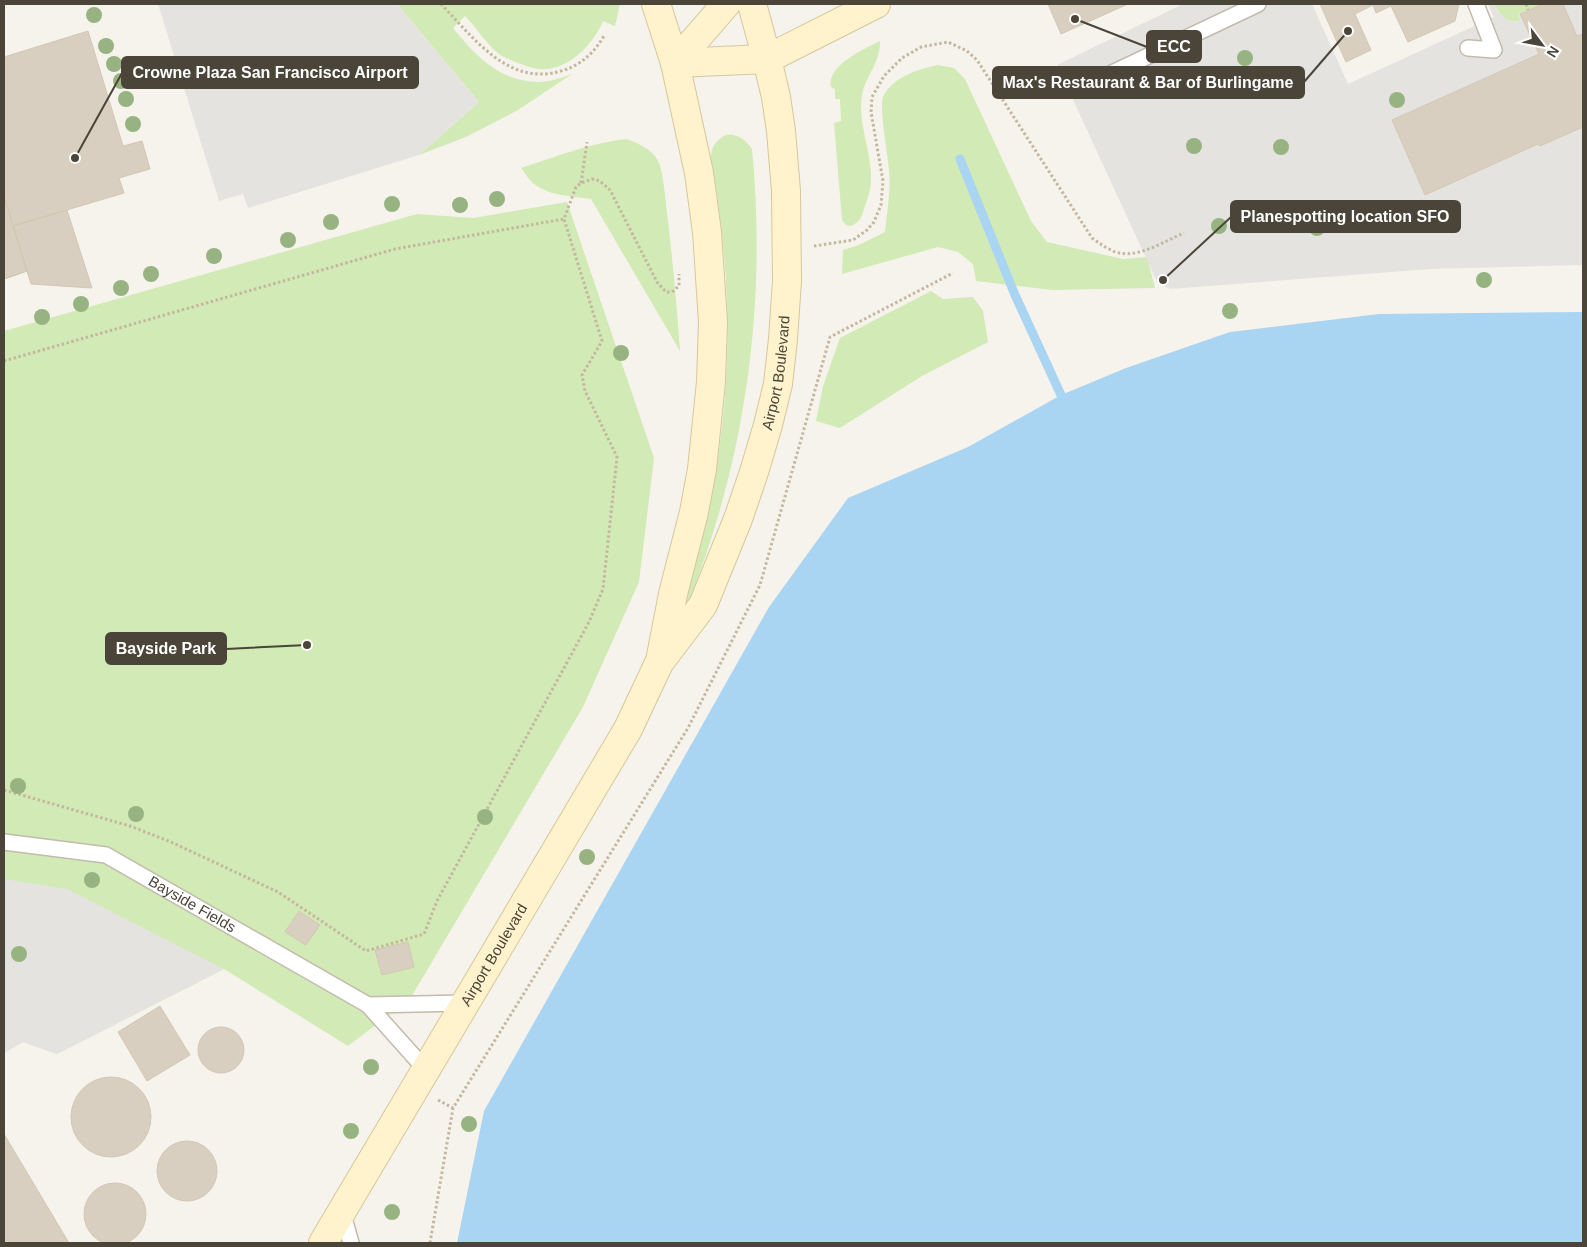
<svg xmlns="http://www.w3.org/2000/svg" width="1587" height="1247" font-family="Helvetica,sans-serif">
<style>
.green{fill:#d2eab5}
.parking{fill:#e5e3e0}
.water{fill:#a9d4f2}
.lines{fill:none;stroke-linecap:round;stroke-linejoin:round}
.stream{stroke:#a9d4f2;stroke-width:9}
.building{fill:#d8cfc1;stroke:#d3c7b4}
.lane-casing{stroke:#c2bbae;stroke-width:18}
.secondary-casing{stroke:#d6c79b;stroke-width:30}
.path{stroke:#c4b79f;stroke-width:3;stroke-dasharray:2.5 2.5;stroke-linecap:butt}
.lane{stroke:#fff;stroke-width:15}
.secondary{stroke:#fff3cd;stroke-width:28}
.tree{fill:#97b381}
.labels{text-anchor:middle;stroke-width:4;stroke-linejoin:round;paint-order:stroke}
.street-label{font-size:15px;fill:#4b4439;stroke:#fff}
.leader{fill:none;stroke:#4b4439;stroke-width:2}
.callout-dot{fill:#4b4439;stroke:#fff;stroke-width:2}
.callout{fill:#4b4439;stroke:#4b4439;stroke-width:2}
.callout-label{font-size:16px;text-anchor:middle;font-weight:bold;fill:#fff}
</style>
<rect width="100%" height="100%" fill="#f6f3ec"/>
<path class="green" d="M397 4H620L615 26 603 21C594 44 567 72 539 69 530 68 521 64 513 61 509 59 503 57 499 54 486 44 477 28 465 16L453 28C475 55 500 82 538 82 550 82 561 78 572 74L518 110 466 137 419 155 479 102Z
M1494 4H1543L1518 14 1521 21C1507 24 1499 15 1494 4Z
M880 41C880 65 866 74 862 95 857 123 872 152 871 180 871 188 868 198 865 206 862 216 860 223 850 226L846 225 842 220 834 123 841 121 840 99H835V89L831 87C826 66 864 49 880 41Z
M938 65 954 68 965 79 1031 221 1047 242 1123 259 1147 257 1155 288 1053 290 976 281 973 264 958 252 938 247 842 274 843 250 861 244 885 232C887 212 891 190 889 170 888 156 879 107 883 97 892 77 919 69 938 65Z
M726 135C738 134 745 139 752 149 767 303 746 459 688 603L685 604 684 600C691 577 698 554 704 531 723 450 731 365 726 282 724 251 721 220 716 188 715 178 710 165 711 155 712 145 718 139 726 135Z
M626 139C638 143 654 150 659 163 664 176 666 206 668 221 673 264 677 308 680 351L591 199C571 196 550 196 534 184 529 180 525 173 521 168 555 157 590 143 626 139Z
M567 202 654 458 639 582 583 707 410 999 348 1046 224 969 57 1054 23 1042 4 1053V331L417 214 473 218Z
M931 291 943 299 973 297 983 311 988 342 922 376 840 428 816 421 823 386 840 338Z"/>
<path class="parking" d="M158 4H397L479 102 419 155 248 208 243 194 219 201Z
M1183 4H1312L1348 84 1494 17 1488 4H1494L1498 12 1509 21H1521L1518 14H1520L1539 54 1392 120 1425 195 1538 144 1540 146 1583 127V265L1431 269 1170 289 1158 284 1057 65Z
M1563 4H1583V34L1577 36Z
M4 879 67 889 224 969 57 1054 23 1042 4 1053Z"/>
<path class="water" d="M1583 312V1243H457L484 1111 769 607 848 498 968 447 1061 395 1126 368 1230 332 1379 314Z"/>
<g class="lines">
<path class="stream" d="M960 159 1015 295 1061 395"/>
</g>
<path class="building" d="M1048 4H1128L1061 34Z
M1320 4H1459L1455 21 1408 42 1391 6 1376 13 1373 5 1355 14 1371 50 1346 62Z
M1543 4H1563L1577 36 1583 34V127L1540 146 1538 144 1425 195 1392 120 1539 54 1520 14Z
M88 31 123 146 142 141 150 169 119 178 124 193 13 226 27 271 4 279V57Z
M4 196 27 271 4 279Z
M67 210 92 288 31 284 13 226Z
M299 911 320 925 306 945 285 932Z
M408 942 414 967 382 975 375 950Z
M160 1006 190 1055 147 1081 118 1032Z
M198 1050a23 23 0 1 1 46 0a23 23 0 1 1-46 0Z
M71 1117a40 40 0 1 1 80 0a40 40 0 1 1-80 0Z
M4 1134 69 1243H4Z
M157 1171a30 30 0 1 1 60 0a30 30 0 1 1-60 0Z
M84 1214a31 31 0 1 1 62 0a31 31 0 1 1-62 0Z"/>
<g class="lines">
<defs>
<g id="lane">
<path d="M1468 48 1494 50 1476 4"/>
<path d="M1108 75 1258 4"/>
<path id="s1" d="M4 842 106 855 368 1005 426 1070"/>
<path d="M368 1005 466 1003"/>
<path d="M342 1211 351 1243"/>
</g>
<g id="secondary">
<path d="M656 4 675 63 699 173 707 232 713 322 711 382 702 469 694 512 673 594 661 656"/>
<path d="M675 63 767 59 876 4"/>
<path d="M675 63 726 4"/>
<path id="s2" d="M323 1243 628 729 659 663 703 605 738 519 754 472 768 425 778 384 783 339 787 281 786 191 781 131 776 97 767 59 752 4"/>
</g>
</defs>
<use href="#lane" class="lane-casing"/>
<use href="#secondary" class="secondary-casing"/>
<path class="path" d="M441 4C473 37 508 87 561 71 580 66 594 53 604 36
M1526 4 1528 10
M581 183 587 142
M814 246 853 240 867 230 874 222 881 205 883 181 871 112 872 97 884 76 902 58 921 47 948 42 967 51 977 60 1092 238C1098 242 1103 246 1109 249 1132 263 1162 242 1184 233
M4 361 395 249 564 219
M4 790 130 826 171 842 278 892 366 951 424 934 437 901 589 622 603 589 617 457 585 391 582 375 602 341 564 219 576 187 581 183 592 179 600 181 610 190 657 282 666 292H672L679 286V274
M438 1100 453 1108
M430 1243 453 1108 688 728 760 585 830 337 953 273"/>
<use href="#lane" class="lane"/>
<use href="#secondary" class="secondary"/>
</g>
<g class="tree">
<circle cx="94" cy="15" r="8"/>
<circle cx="106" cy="46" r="8"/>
<circle cx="1245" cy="58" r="8"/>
<circle cx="114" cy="64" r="8"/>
<circle cx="121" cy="81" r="8"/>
<circle cx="126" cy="99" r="8"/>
<circle cx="1397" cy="100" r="8"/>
<circle cx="133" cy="124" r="8"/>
<circle cx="1194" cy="146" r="8"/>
<circle cx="1281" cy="147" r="8"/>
<circle cx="497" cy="199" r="8"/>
<circle cx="392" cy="204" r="8"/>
<circle cx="460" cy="205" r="8"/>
<circle cx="331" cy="222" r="8"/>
<circle cx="1219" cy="226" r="8"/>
<circle cx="1317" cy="228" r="8"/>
<circle cx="288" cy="240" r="8"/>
<circle cx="214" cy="256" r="8"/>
<circle cx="151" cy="274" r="8"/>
<circle cx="1484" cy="280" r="8"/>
<circle cx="121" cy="288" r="8"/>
<circle cx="81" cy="304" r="8"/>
<circle cx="1230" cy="311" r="8"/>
<circle cx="42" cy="317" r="8"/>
<circle cx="621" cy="353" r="8"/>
<circle cx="18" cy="786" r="8"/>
<circle cx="136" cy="814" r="8"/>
<circle cx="485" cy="817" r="8"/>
<circle cx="587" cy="857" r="8"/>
<circle cx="92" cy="880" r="8"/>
<circle cx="19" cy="954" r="8"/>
<circle cx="371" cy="1067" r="8"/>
<circle cx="469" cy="1124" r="8"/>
<circle cx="351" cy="1131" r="8"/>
<circle cx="392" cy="1212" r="8"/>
</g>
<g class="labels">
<g class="street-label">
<text dy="5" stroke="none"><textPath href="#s2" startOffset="988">Airport Boulevard</textPath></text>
<text dy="5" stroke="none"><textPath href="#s1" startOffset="202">Bayside Fields</textPath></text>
<text dy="5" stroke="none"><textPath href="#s2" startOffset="335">Airport Boulevard</textPath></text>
</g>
</g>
<path class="leader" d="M1075 19L1147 47M75 158L122 73M1348 31L1304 82M1163 280L1231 217M307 645L226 649"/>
<g class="callout-dot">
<circle cx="1075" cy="19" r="5"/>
<circle cx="75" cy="158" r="5"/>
<circle cx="1348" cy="31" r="5"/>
<circle cx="1163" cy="280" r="5"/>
<circle cx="307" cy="645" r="5"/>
</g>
<g class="callout">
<rect x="1147" y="31" width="54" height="31" rx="5"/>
<rect x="122" y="57" width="296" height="31" rx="5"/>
<rect x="993" y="67" width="311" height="31" rx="5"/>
<rect x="1231" y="201" width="229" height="31" rx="5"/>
<rect x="106" y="633" width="120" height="31" rx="5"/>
</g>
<g class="callout-label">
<text x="1174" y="52">ECC</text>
<text x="270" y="78">Crowne Plaza San Francisco Airport</text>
<text x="1148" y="88">Max's Restaurant &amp; Bar of Burlingame</text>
<text x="1345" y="222">Planespotting location SFO</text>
<text x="166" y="654">Bayside Park</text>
</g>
<rect width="1587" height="1247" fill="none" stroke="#4b4439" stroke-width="10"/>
<g transform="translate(1542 45) rotate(122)" stroke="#ffffff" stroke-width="4" paint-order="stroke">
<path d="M0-4L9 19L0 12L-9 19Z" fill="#4b4439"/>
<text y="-8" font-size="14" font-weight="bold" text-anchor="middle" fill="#4b4439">N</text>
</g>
</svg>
